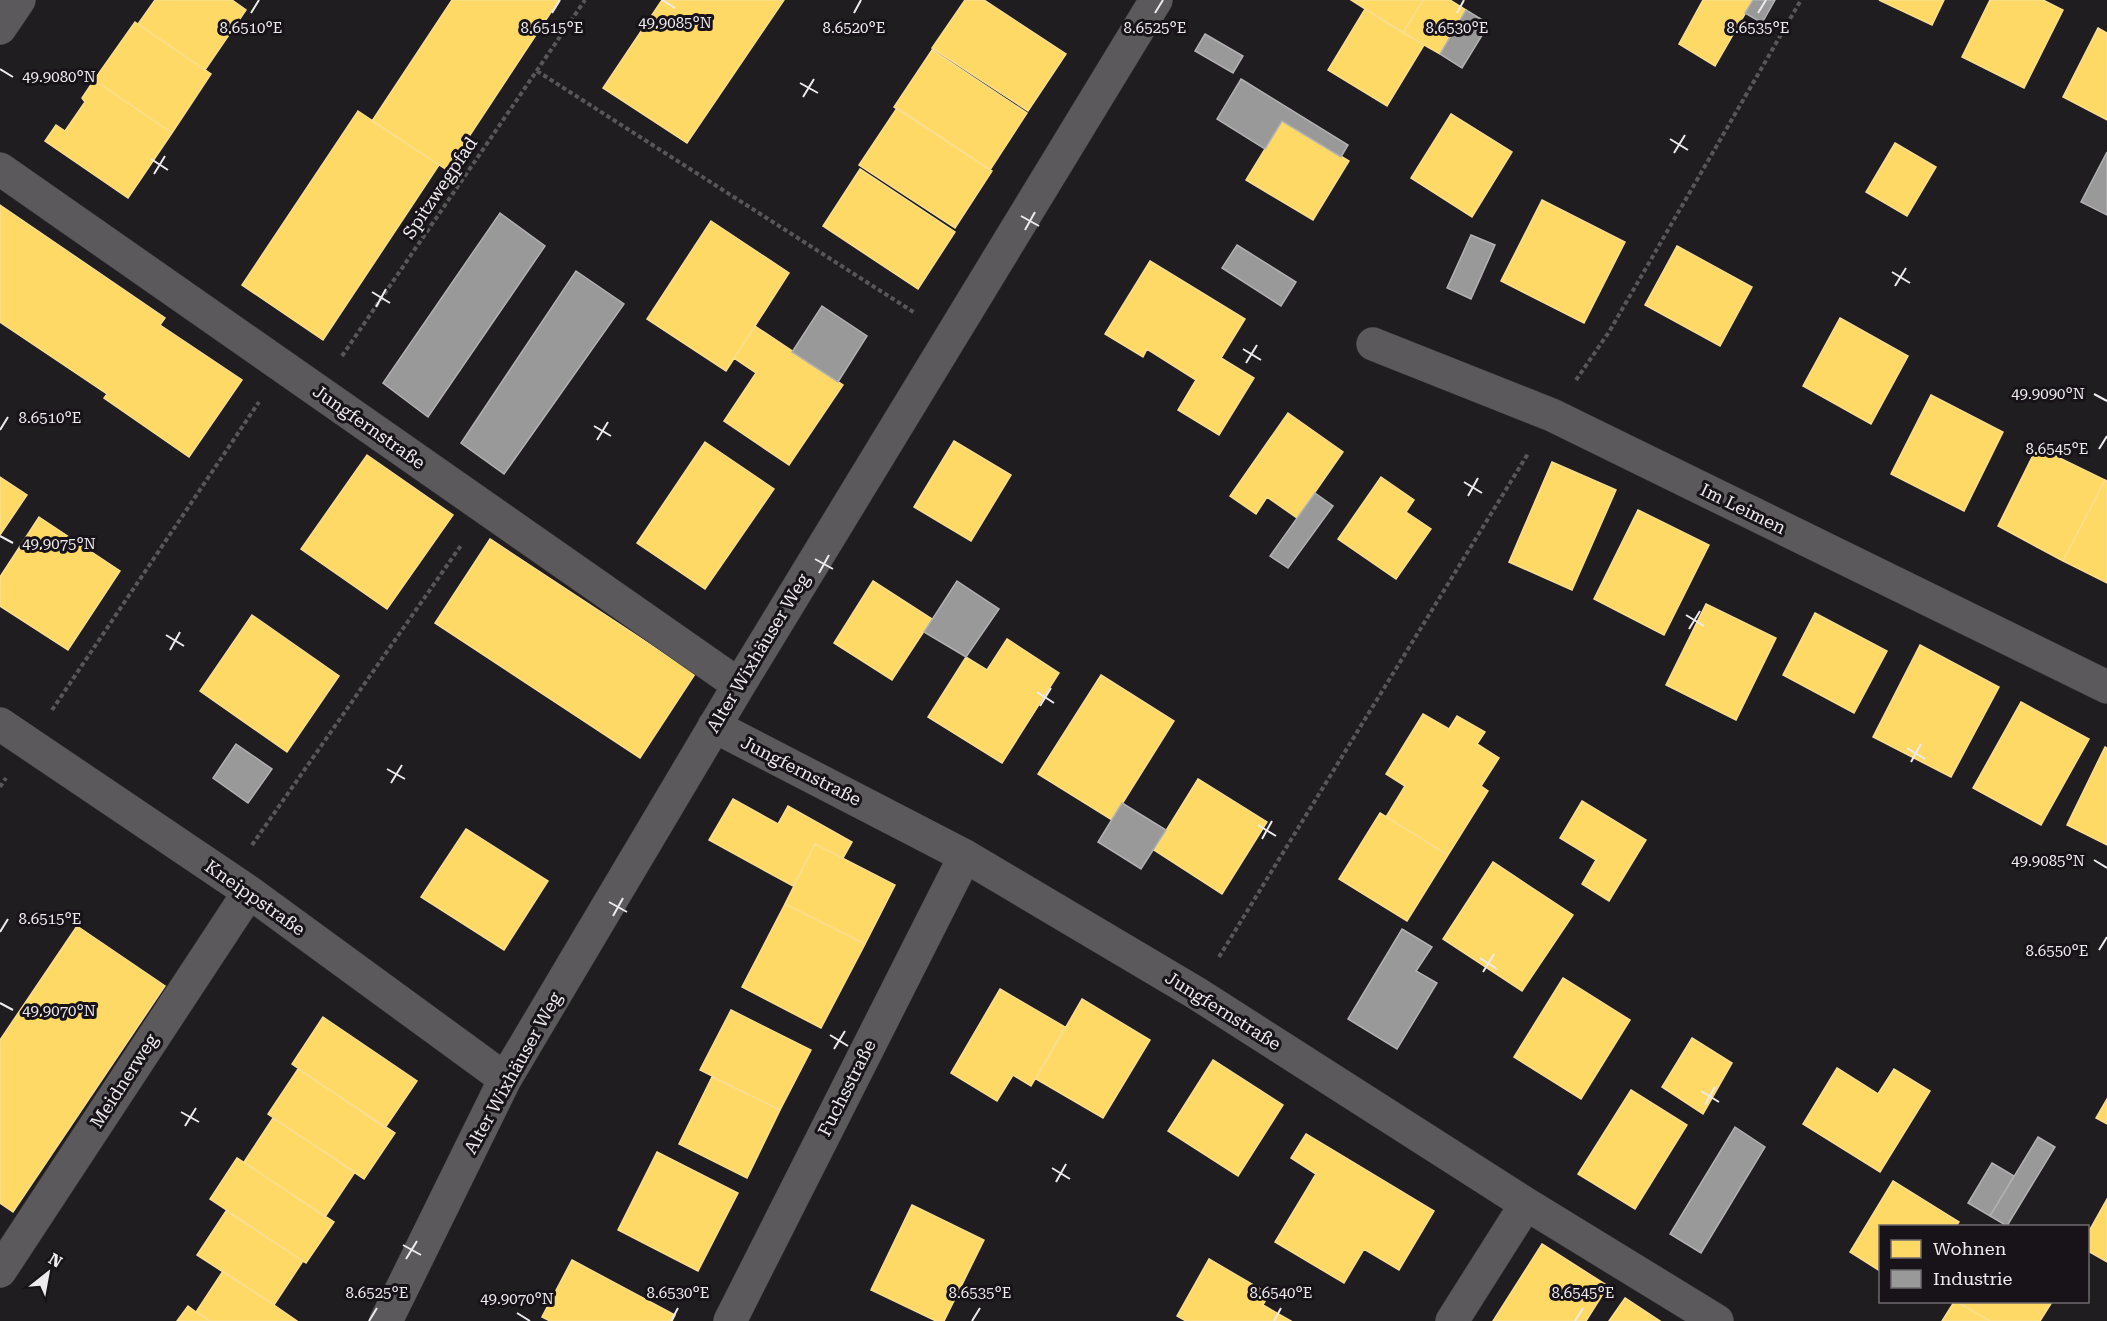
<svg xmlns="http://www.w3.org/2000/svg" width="2107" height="1321" font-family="'Roboto Serif',serif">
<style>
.homes{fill:#ffd966;stroke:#fade8f;stroke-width:1.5}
.industry{fill:#999;stroke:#b2b1b2;stroke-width:1.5}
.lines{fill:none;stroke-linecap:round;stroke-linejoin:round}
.minor-casing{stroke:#3a383b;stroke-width:34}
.path{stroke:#585658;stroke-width:4;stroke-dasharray:4.5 3;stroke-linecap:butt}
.minor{stroke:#5c595c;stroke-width:33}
.ticks{fill:none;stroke:#edeaee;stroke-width:2}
.labels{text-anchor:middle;stroke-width:6;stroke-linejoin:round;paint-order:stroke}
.street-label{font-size:18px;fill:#edeaee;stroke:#171318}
.ticks-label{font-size:15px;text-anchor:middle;fill:#edeaee;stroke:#171318;stroke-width:6;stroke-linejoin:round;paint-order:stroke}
</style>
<rect width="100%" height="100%" fill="#201d21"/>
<path class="homes" d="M155 0H232L246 10 205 70 138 24Z
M452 0H559L447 170 372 121Z
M662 0H784L687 143 603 88Z
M965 0H984L1066 54 1028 111 932 48Z
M1351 0H1423L1403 33Z
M1423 0H1450L1466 10 1440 54 1403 33Z
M1703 0H1753L1715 66 1679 44Z
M1879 0H1944L1932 25Z
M1990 0H2043L2063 10 2024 88 1962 57Z
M1365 9 1424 45 1387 106 1328 70Z
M135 22 211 74 172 133 94 80Z
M2098 28 2107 33V120L2063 97Z
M932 50 1027 113 990 170 894 107Z
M94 80 172 133 128 198 45 141 56 125 65 131 85 102 82 98Z
M897 108 992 171 955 228 859 165Z
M358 111 439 165 323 340 242 285Z
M1451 114 1512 152 1472 217 1411 178Z
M1282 121 1349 161 1313 220 1246 180Z
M1895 143 1936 167 1907 216 1866 192Z
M860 169 955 232 918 289 823 226Z
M1542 200 1625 242 1584 323 1501 281Z
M0 205 165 318 160 325 242 380 189 457 104 398 107 394 0 322Z
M711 221 789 273 726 371 647 319Z
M1677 246 1752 287 1720 346 1645 305Z
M1150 261 1245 319 1221 358 1254 378 1219 435 1178 410 1196 380 1147 349 1143 357 1105 334Z
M1840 318 1908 356 1871 424 1803 386Z
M755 326 843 385 789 465 724 421 756 373 734 358Z
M1931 395 2003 432 1964 511 1891 474Z
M1288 413 1343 452 1297 518 1267 497 1256 514 1230 496Z
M954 441 1011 475 971 541 914 507Z
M705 442 774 489 705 589 637 543Z
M2037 447 2105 480 2063 561 1998 526Z
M367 455 453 515 387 609 301 549Z
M1552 462 1616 490 1572 590 1509 562Z
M0 477 27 495 0 535Z
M1381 477 1414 500 1406 512 1431 529 1396 579 1338 539Z
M2105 480 2107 481V583L2063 561Z
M1638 510 1709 545 1664 635 1594 599Z
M39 517 120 571 68 650 0 606V577Z
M490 539 695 674 640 758 435 623Z
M873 581 932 619 892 680 834 643Z
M1706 604 1776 638 1736 720 1666 685Z
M1815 613 1887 651 1854 713 1783 675Z
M252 615 339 676 287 752 200 691Z
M1007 639 1059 673 1002 763 928 717 966 657 987 670Z
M1920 645 1999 687 1951 777 1873 737Z
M1101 675 1174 721 1112 820 1038 774Z
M2021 702 2089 739 2041 825 1973 788Z
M1423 714 1449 729 1457 716 1485 732 1477 744 1499 758 1481 786 1488 791 1448 855 1386 817 1405 786 1386 774Z
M2105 747 2107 748V845L2067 825Z
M1198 779 1267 822 1222 894 1154 850Z
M733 799 778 824 788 806 852 842 843 858 815 844 793 886 709 840Z
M1582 801 1646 840 1609 901 1582 884 1596 860 1560 838Z
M1380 813 1448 855 1407 921 1339 879Z
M466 829 548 881 504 950 421 897Z
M815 844 895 885 865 944 785 904Z
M1493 862 1573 915 1522 991 1443 939Z
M785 904 865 944 821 1028 742 987Z
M77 926 165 986 13 1212 0 1203V1040Z
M1563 978 1630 1020 1581 1099 1514 1057Z
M1000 989 1065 1027 1031 1086 1013 1075 997 1101 951 1073Z
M1082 999 1150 1040 1103 1118 1036 1079Z
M731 1010 811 1050 780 1110 700 1070Z
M323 1017 417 1081 385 1128 292 1064Z
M1692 1038 1732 1063 1703 1114 1662 1087Z
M1213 1060 1283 1105 1238 1176 1168 1131Z
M1837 1068 1878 1094 1894 1069 1930 1091 1880 1172 1803 1124Z
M298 1069 395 1133 364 1179 268 1114Z
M712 1077 780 1110 747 1178 679 1144Z
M1631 1090 1687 1125 1635 1209 1578 1174Z
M2107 1099V1124L2096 1118Z
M273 1118 355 1172 325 1217 244 1162Z
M1306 1134 1434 1211 1399 1270 1364 1249 1344 1283 1275 1242 1316 1174 1291 1158Z
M657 1152 738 1193 698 1271 618 1230Z
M237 1158 334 1222 306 1263 210 1199Z
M1893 1181 1959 1222 1956 1226H1880V1271L1850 1252Z
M2107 1199V1262L2088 1251V1233Z
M912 1205 984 1240 944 1321H936L871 1290Z
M226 1211 303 1261 274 1305 197 1255Z
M1542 1244 1608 1286 1586 1321H1493Z
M1209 1259 1269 1294 1263 1305 1291 1321H1186L1177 1316Z
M572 1260 675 1315 672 1321H550L542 1317Z
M223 1271 274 1305 297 1321H210L196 1312Z
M1625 1298 1660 1321H1609Z
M1954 1302H1957L1990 1321H1942Z
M1957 1302H2052L2040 1321H1990Z
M188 1306 196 1312 210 1321H177Z"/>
<path class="industry" d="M1753 0H1775L1762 23 1745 13Z
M1466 10 1489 24 1462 68 1440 54Z
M1205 34 1243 56 1233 73 1195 51Z
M1241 79 1348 145 1341 157 1282 121 1265 149 1217 119Z
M2107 152V215L2081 202Z
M500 213 545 246 428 417 383 383Z
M1471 235 1495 245 1471 299 1447 288Z
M1237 245 1296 282 1281 306 1222 268Z
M576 271 624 304 504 474 461 443Z
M822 306 867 336 838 382 792 352Z
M1315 493 1333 506 1288 568 1270 556Z
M957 581 999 609 966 657 924 632Z
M236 744 272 769 248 803 213 778Z
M1122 803 1166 830 1141 869 1098 842Z
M1402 929 1432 947 1416 971 1437 983 1397 1049 1348 1019Z
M1735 1127 1765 1147 1701 1253 1670 1234Z
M2038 1137 2055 1147 2007 1226 1990 1216Z
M1992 1163 2014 1176 1990 1216 1968 1203Z"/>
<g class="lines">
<defs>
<path id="minor" d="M0 28 19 0
M0 169 739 685
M1373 344 1552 415 2107 687
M0 724 249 892 505 1079
M714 726 965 856 1196 993 1526 1204 1717 1321
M0 1271 249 892
M386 1321 505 1079 739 685 1156 0
M730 1321 965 856
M1452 1321 1526 1204"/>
</defs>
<use href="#minor" class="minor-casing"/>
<path class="path" d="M537 71 915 313
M342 356 585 0
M1576 380 1609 332 1801 0
M52 710 259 402
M0 787 6 778
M252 845 462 544
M1219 957 1529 452"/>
<use href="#minor" class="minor"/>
</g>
<path class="ticks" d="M662 0 675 8M251 13 259 0M552 13 560 0M854 13 861 0M1155 13 1163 0M1457 13 1464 0M1758 13 1766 0M0 69 13 77M800 83 818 93M803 97 814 79M1670 139 1688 150M1674 153 1685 135M151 159 168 170M154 174 165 156M1021 216 1039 226M1025 230 1035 212M1892 272 1910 283M1895 286 1906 268M372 292 390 303M376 307 386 289M1243 349 1261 360M1246 363 1257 345M2094 394 2107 401M594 426 611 436M0 430 8 417M597 440 608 422M2099 449 2107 436M1464 482 1482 493M1468 496 1478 478M0 536 13 543M815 559 833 569M819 573 829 555M1686 615 1704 626M1689 629 1700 611M166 635 184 646M170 650 180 632M1037 692 1054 703M1040 706 1051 688M1907 748 1925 759M1911 762 1921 744M387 769 405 779M391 783 402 765M1258 825 1276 836M1262 839 1272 821M2094 860 2107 868M609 902 627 912M613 916 623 898M0 932 8 919M2099 950 2107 937M1480 958 1497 969M1483 972 1494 954M0 1003 13 1010M830 1035 848 1046M834 1049 845 1031M1701 1091 1719 1102M1705 1105 1715 1087M181 1112 199 1122M185 1126 196 1108M1052 1168 1070 1179M1056 1182 1066 1164M403 1245 421 1255M406 1259 417 1241M517 1313 530 1321M369 1321 377 1308M671 1321 678 1308M972 1321 980 1308M1274 1321 1281 1308M1575 1321 1583 1308"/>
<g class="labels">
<g class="street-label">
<text transform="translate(440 188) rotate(-56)" y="6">Spitzwegpfad</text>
<text transform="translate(369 427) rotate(35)" y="6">Jungfernstraße</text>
<text transform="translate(1743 509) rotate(26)" y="6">Im Leimen</text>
<text transform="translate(758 653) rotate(-59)" y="6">Alter Wixhäuser Weg</text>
<text transform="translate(801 771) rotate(27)" y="6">Jungfernstraße</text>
<text transform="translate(255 898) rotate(35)" y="6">Kneippstraße</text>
<text transform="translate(1223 1011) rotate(32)" y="6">Jungfernstraße</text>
<text transform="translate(513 1073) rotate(-61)" y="6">Alter Wixhäuser Weg</text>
<text transform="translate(124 1081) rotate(-57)" y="6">Meidnerweg</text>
<text transform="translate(847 1088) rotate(-63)" y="6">Fuchsstraße</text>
</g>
</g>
<g class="ticks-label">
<text x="675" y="28">49.9085°N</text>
<text x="251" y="33">8.6510°E</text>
<text x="552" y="33">8.6515°E</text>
<text x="854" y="33">8.6520°E</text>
<text x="1155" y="33">8.6525°E</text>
<text x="1457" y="33">8.6530°E</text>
<text x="1758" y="33">8.6535°E</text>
<text x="59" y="82">49.9080°N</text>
<text x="2048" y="399">49.9090°N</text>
<text x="50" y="423">8.6510°E</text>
<text x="2057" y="454">8.6545°E</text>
<text x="59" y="549">49.9075°N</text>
<text x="2048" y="866">49.9085°N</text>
<text x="50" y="924">8.6515°E</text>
<text x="2057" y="956">8.6550°E</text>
<text x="59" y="1016">49.9070°N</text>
<text x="377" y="1298">8.6525°E</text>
<text x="678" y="1298">8.6530°E</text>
<text x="980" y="1298">8.6535°E</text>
<text x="1281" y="1298">8.6540°E</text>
<text x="1583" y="1298">8.6545°E</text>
<text x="517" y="1304">49.9070°N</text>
</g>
<rect x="1879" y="1225" width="210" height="78" fill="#171318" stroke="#6d696e" stroke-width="1.5"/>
<rect x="1891" y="1240" width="30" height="18" fill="#ffd966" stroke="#6d696e" stroke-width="1.5"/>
<text x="1933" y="1255" font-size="18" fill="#edeaee">Wohnen</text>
<rect x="1891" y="1270" width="30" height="18" fill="#999999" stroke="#6d696e" stroke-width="1.5"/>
<text x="1933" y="1285" font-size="18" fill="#edeaee">Industrie</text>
<g transform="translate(48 1273) rotate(31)" stroke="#171318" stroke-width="4.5" paint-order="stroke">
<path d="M0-4.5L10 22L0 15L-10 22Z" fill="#edeaee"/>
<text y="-9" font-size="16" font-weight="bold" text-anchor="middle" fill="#edeaee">N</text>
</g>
</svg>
